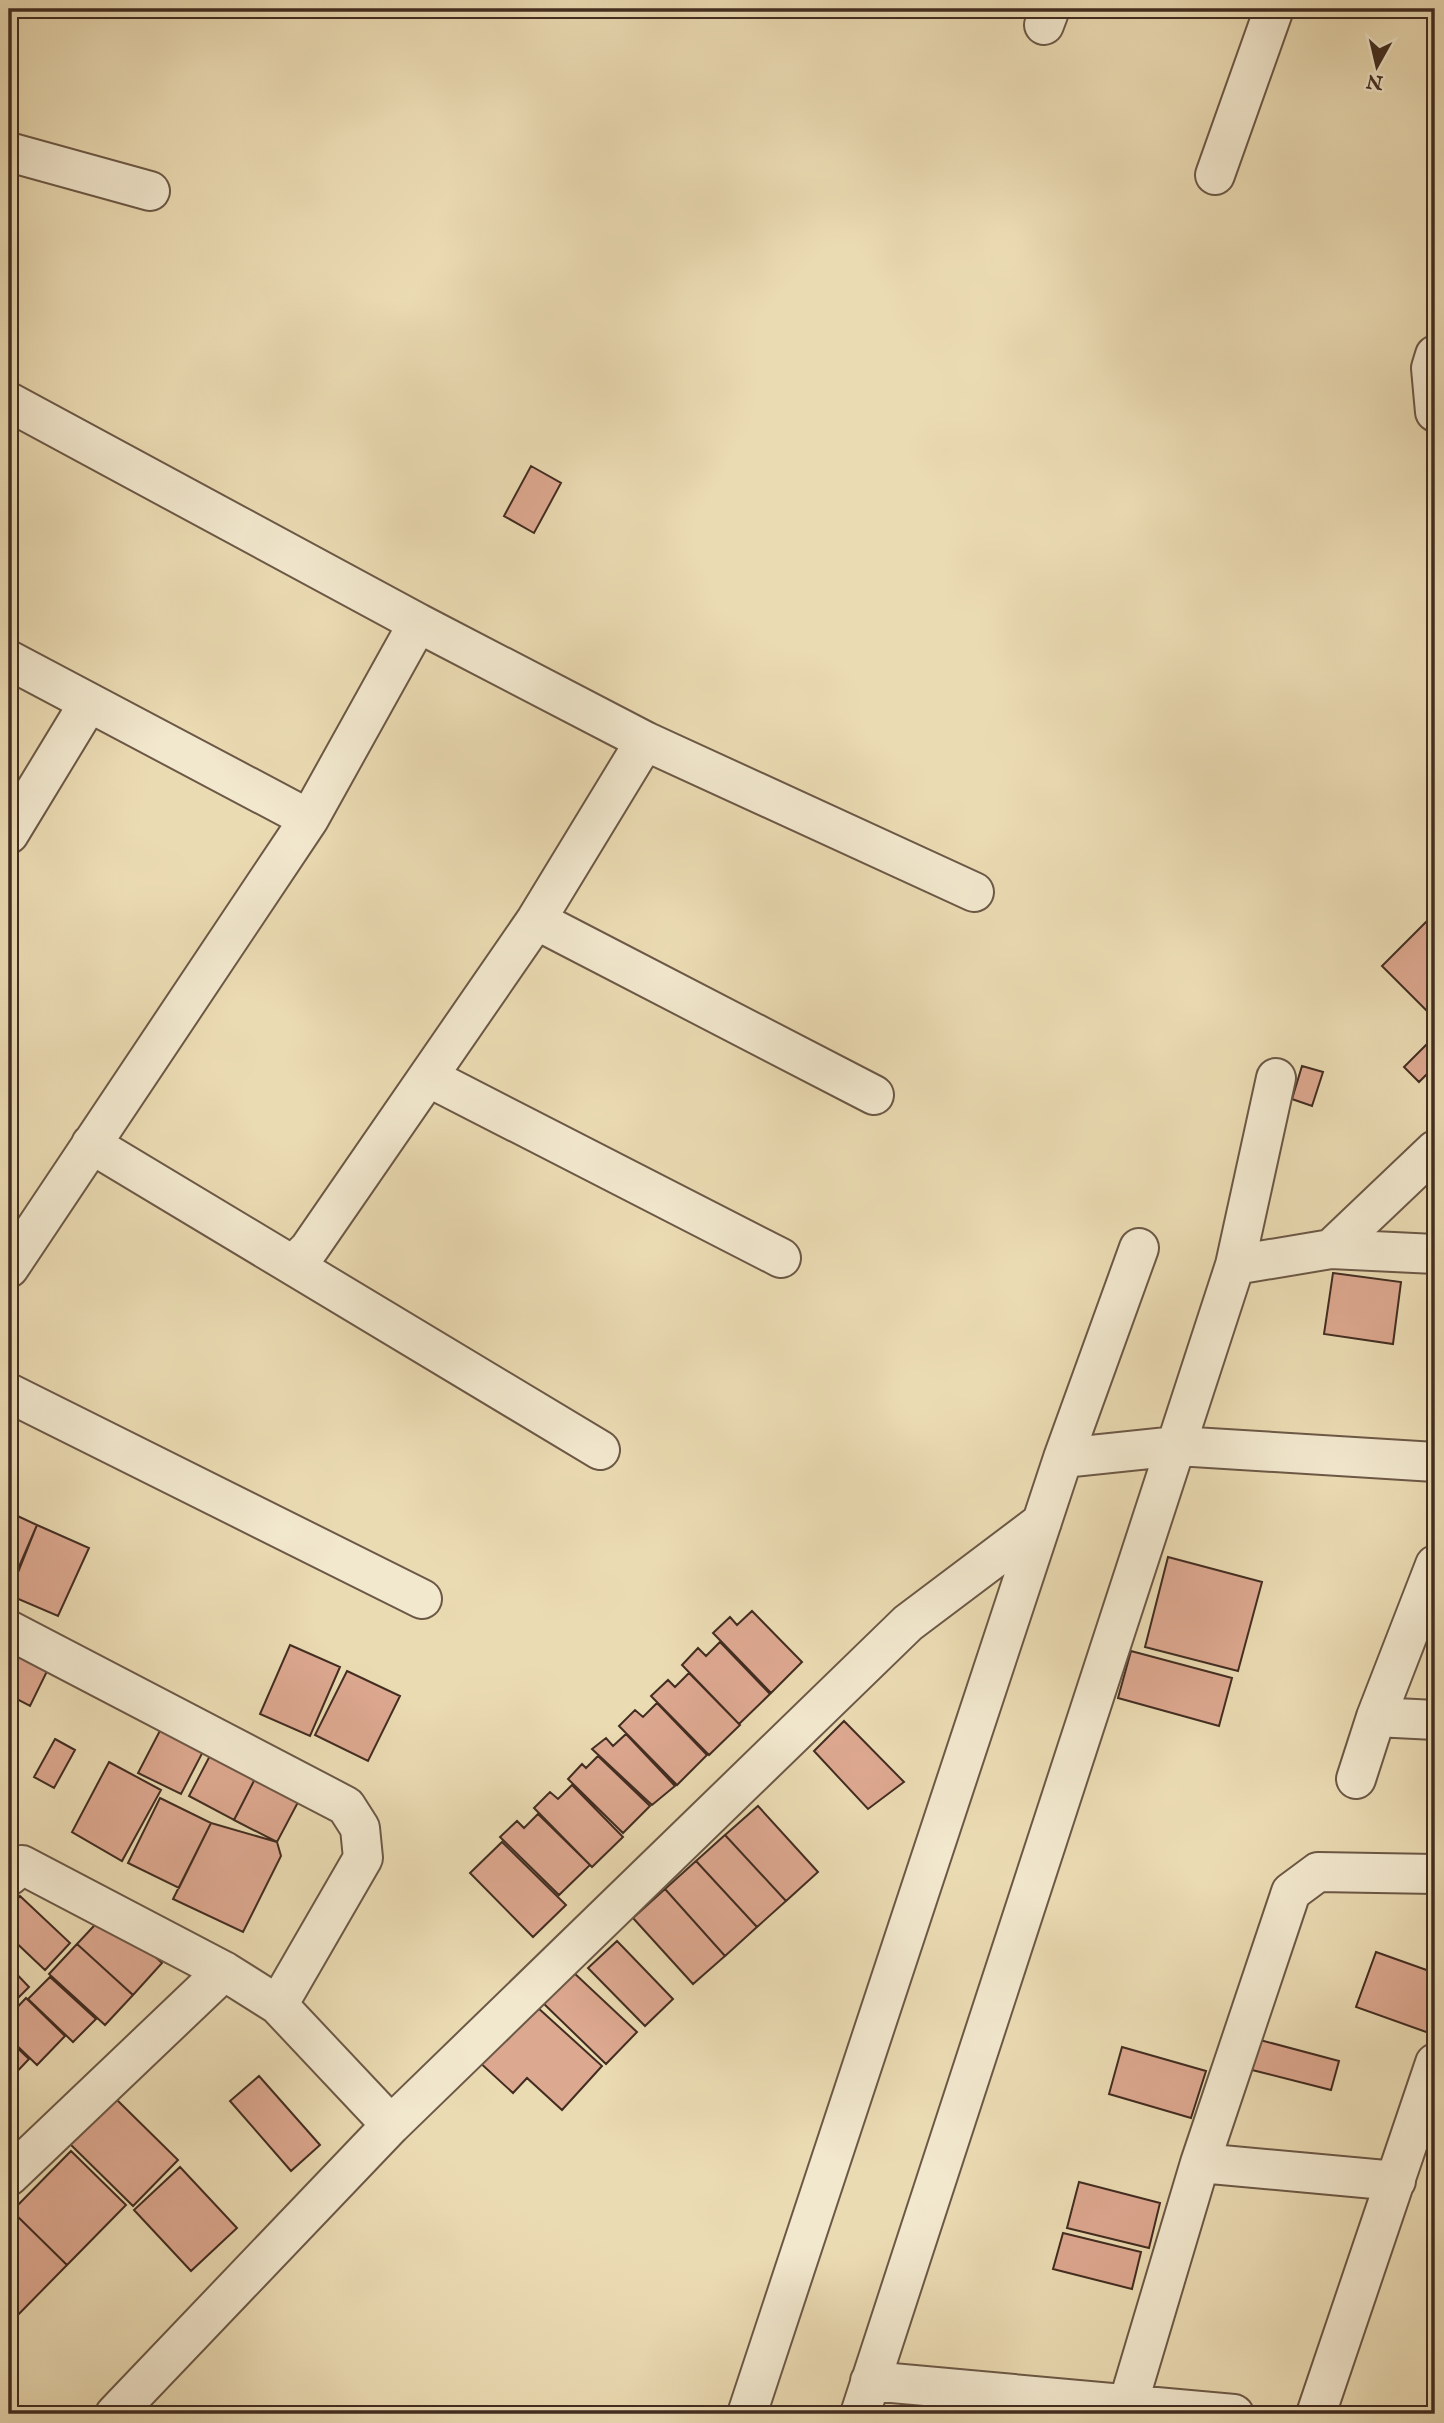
<svg xmlns="http://www.w3.org/2000/svg" width="1444" height="2423" font-family="'IM FELL English',serif">
<style>
.building{fill:#dda890;stroke:#422d21;stroke-width:2}
.lines{fill:none;stroke-linecap:round;stroke-linejoin:round}
.minor-casing{stroke:#6c5846;stroke-width:42}
.minor{stroke:#f2e8ce;stroke-width:38}
</style>
<rect width="100%" height="100%" fill="#ebdbb3"/>
<filter id="stains"><feTurbulence type="fractalNoise" baseFrequency=".00286" numOctaves="4"/><feColorMatrix values="0 0 0 0 .2 0 0 0 0 .09 0 0 0 0 .02 0 0 0 .5 -.17"/></filter>
<radialGradient id="worn" r=".72"><stop offset=".6" stop-color="#630" stop-opacity="0"/><stop offset="1" stop-color="#630" stop-opacity=".3"/></radialGradient>
<path class="building" d="M531 466 561 483 534 533 504 516Z
M1435 913V1019L1382 966Z
M1435 1036V1066L1419 1082 1404 1067Z
M1302 1066 1323 1072 1312 1106 1292 1099Z
M1333 1273 1401 1282 1393 1344 1324 1334Z
M1435 1294V1341L1430 1340Z
M9 1512 37 1525 9 1590Z
M37 1525 89 1548 58 1616 9 1595Z
M1168 1557 1262 1582 1238 1671 1145 1647Z
M752 1611 802 1662 771 1693 713 1633 730 1617 737 1625Z
M17 1639 54 1657 30 1706 9 1695V1655Z
M720 1642 770 1694 739 1724 682 1665 698 1648 706 1656Z
M290 1645 340 1667 310 1736 260 1714Z
M1131 1651 1232 1678 1219 1726 1118 1698Z
M347 1671 400 1696 368 1761 315 1735Z
M689 1673 740 1725 709 1755 651 1696 668 1680 675 1687Z
M657 1703 707 1755 677 1785 619 1726 635 1710 643 1717Z
M166 1719 209 1740 181 1794 138 1773Z
M844 1721 904 1782 868 1809 814 1751Z
M626 1734 675 1786 652 1805 592 1749 606 1738 613 1746Z
M55 1739 75 1750 54 1788 34 1777Z
M216 1744 261 1767 234 1820 189 1796Z
M598 1756 650 1806 623 1833 568 1779 582 1764 586 1768Z
M109 1762 161 1790 122 1861 72 1832Z
M261 1767 305 1789 277 1842 234 1820Z
M572 1785 623 1837 592 1867 534 1808 550 1792 558 1799Z
M160 1798 211 1823 179 1888 128 1863Z
M758 1806 818 1872 786 1901 725 1835Z
M538 1814 590 1865 559 1895 500 1837 517 1821 524 1828Z
M211 1823 277 1842 281 1856 243 1932 173 1899Z
M725 1835 786 1901 757 1927 696 1861Z
M502 1842 566 1905 533 1937 470 1873Z
M696 1861 757 1927 725 1956 665 1889Z
M665 1889 725 1956 693 1984 633 1918Z
M20 1896 70 1943 45 1970 9 1936V1908Z
M107 1912 162 1963 133 1995 77 1944Z
M617 1941 673 1999 645 2026 588 1968Z
M77 1944 133 1995 105 2025 49 1974Z
M1376 1952 1435 1973V2016L1429 2033 1356 2007Z
M9 1966 29 1987 9 2007Z
M573 1972 637 2032 606 2064 543 2003Z
M50 1977 96 2019 73 2042 28 1999Z
M26 1998 65 2036 37 2065 9 2038V2016Z
M537 2007 602 2066 562 2110 527 2078 513 2093 477 2060 500 2034 507 2040Z
M9 2040 29 2059 9 2080Z
M1260 2040 1339 2061 1331 2090 1252 2070Z
M1122 2047 1206 2071 1191 2118 1109 2094Z
M259 2076 320 2145 291 2171 230 2101Z
M115 2098 178 2160 133 2206 69 2143Z
M71 2151 126 2205 67 2265 12 2211Z
M180 2167 237 2228 191 2271 134 2210Z
M1079 2182 1160 2203 1149 2248 1067 2228Z
M12 2211 67 2265 9 2324V2215Z
M1063 2233 1141 2252 1132 2289 1053 2269Z"/>
<g class="lines">
<defs>
<path id="minor" d="M1044 25 1050 9
M9 152 150 191
M1215 175 1274 9
M1435 355 1431 368 1435 412
M9 402 418 623 309 819 9 660
M645 741 974 892
M9 834 88 704
M536 920 874 1095
M428 1077 781 1258
M91 1144 600 1450
M1331 1249 1435 1150
M293 1265 309 1249 536 920 645 741 418 623
M1235 1265 1331 1249 1435 1254
M9 1268 309 819
M9 1393 422 1599
M1063 1458 1177 1446 1435 1462
M9 1630 346 1806 360 1828 363 1858 278 2005 224 1971 22 1865 9 1876
M1376 1717 1435 1720
M1356 1779 1376 1717 1435 1565
M278 2005 391 2125
M1200 2163 1396 2181
M9 2176 224 1971
M870 2381 1234 2414
M1128 2404 1200 2163 1291 1892 1318 1872 1435 1874
M115 2414 391 2125 908 1623 1042 1522
M747 2414 1063 1458 1139 1248
M860 2414 1235 1265 1276 1078
M1316 2414 1435 2063"/>
</defs>
<use href="#minor" class="minor-casing"/>
<use href="#minor" class="minor"/>
</g>
<rect width="1444" height="2423" fill="none" stroke="#ebdbb3" stroke-width="35"/>
<rect x="10" y="10" width="1423" height="2402" fill="none" stroke="#422d21" stroke-width="3.5"/>
<rect x="18" y="18" width="1409" height="2388" fill="none" stroke="#422d21" stroke-width="2"/>
<g transform="translate(1377 66) rotate(188)" stroke="#f2e8ce" stroke-width="5" paint-order="stroke">
<path d="M0-5L12 26L0 18L-12 26Z" fill="#422d21"/>
<text y="-10" font-size="19" font-weight="bold" text-anchor="middle" fill="#422d21">N</text>
</g>
<rect width="100%" height="100%" filter="url(#stains)"/>
<rect width="100%" height="100%" fill="url(#worn)"/>
</svg>
